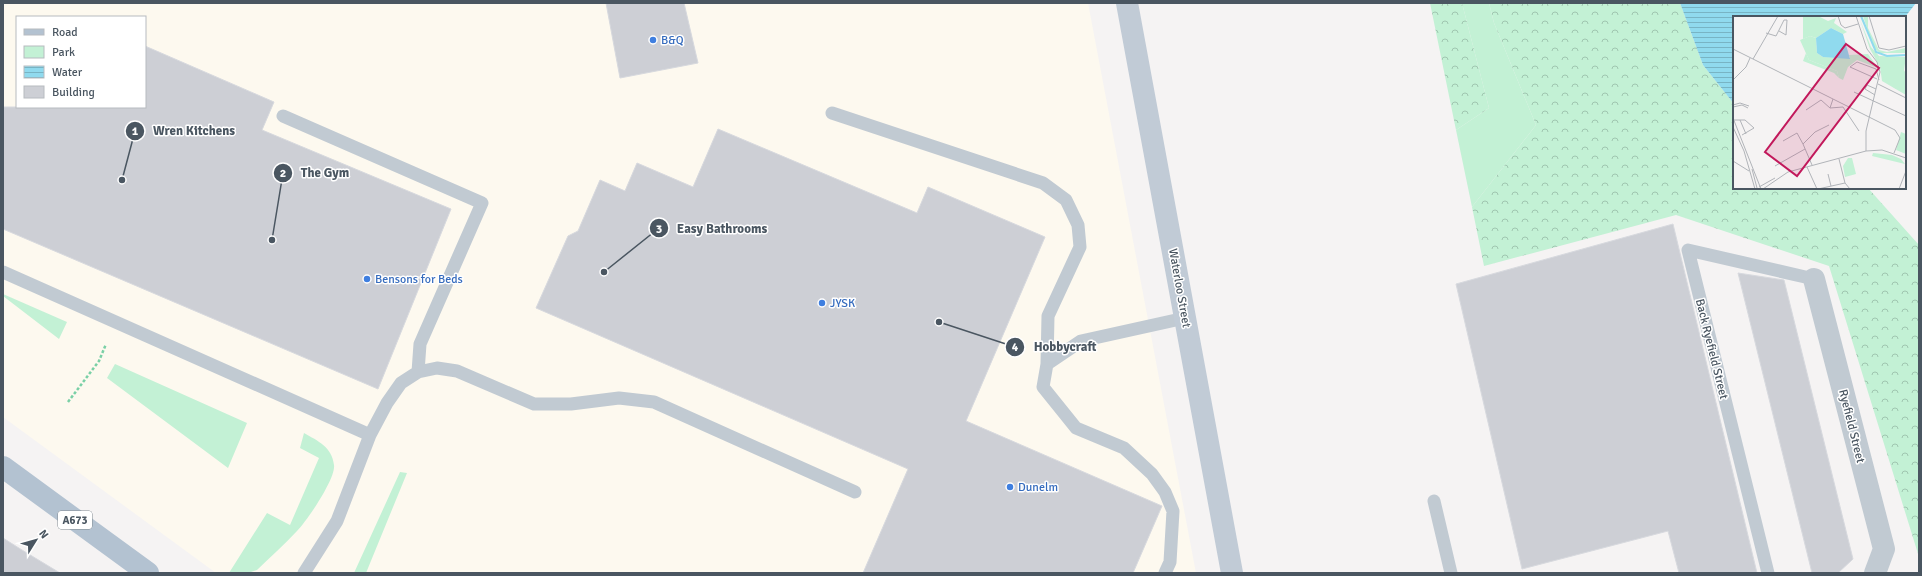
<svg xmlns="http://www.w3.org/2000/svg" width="1922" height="576" font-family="Signika,sans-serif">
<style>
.commercial{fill:#fdf9ef;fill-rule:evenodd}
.green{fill:#c3f1d5}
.forest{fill:url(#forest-crowns)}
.water{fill:url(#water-rules)}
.building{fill:#cdcfd5;stroke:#d7d9de}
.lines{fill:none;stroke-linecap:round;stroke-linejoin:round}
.path{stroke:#7ad0a6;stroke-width:2.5;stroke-dasharray:3 2;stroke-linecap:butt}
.lane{stroke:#c1cad2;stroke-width:13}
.street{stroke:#c1cad2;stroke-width:22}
.secondary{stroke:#c1cbd6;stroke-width:22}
.primary{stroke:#b3c2d1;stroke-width:22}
.shop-dot{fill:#3f7fe0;stroke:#fff;stroke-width:1.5}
.labels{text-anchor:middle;stroke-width:3;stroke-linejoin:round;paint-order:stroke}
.shield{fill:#fff;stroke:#808990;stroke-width:1}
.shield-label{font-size:11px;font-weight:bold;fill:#4a5661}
.shop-label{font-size:12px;fill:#366cbe;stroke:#fff;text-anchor:start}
.street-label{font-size:12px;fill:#4a5661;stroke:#fff}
.inset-river{fill:none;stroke:#90daee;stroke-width:2}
.inset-road{fill:none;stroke:#b1b4b9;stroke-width:1}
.view{fill:#c2185b;fill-opacity:0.15;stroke:#c2185b;stroke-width:2}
.inset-edge{fill:none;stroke:#4a5661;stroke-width:2}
.leader{fill:none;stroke:#4a5661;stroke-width:1.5}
.callout-dot{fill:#4a5661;stroke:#fff;stroke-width:1.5}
.mark-label{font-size:12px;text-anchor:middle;font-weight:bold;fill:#fff}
.callout-label{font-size:13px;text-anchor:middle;font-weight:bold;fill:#4a5661;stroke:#fff;stroke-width:3;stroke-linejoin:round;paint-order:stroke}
</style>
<defs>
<pattern id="forest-crowns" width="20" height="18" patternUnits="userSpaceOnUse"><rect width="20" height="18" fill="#c3f1d5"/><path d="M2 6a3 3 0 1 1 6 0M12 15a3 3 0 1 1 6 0" fill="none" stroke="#a0c6b0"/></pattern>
<pattern id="water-rules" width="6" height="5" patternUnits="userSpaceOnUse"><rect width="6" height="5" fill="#90daee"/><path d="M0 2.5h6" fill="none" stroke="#78b4c4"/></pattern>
</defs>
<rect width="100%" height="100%" fill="#f5f3f3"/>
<path class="commercial" d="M3 3H1088L1196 573H216L3 417ZM17 17H145V107H17Z"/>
<path class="green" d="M1462 3H1489L1494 23 1536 125 1472 207 1456 130 1489 108Z
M3 294 67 322 59 339 3 296Z
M115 364 247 423 228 468 107 378Z
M304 433C318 441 332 447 334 465 336 478 307 521 297 531 284 545 270 557 257 570L248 573H229L267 513 290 525 319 458 300 448Z
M400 472 407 473 366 573H354Z"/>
<path class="forest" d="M1430 3H1462L1489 108 1456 130Z
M1489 3H1680L1703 65 1734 104V188H1868L1919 245V557L1829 266 1676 215 1484 266 1472 207 1536 125 1494 23Z"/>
<path class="water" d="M1680 3H1916L1905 17H1734V104L1703 65Z"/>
<path class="building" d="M606 3H684L698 63 620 78Z
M145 46 274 102 262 130 451 209 378 389 3 229V107H145Z
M718 129 917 213 928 187 1045 237 966 421 1162 506 1133 573H863L908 469 536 308 568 236 578 231 600 180 625 191 637 163 693 187Z
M1673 224 1757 573H1679L1668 531 1522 569 1456 284Z
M1738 273 1784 280 1853 559 1838 573H1812Z
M3 538 22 550 60 573H3Z"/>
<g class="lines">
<path class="path" d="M68 402 99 361 106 344"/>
<path class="lane" d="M832 113 1043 183 1066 200 1078 225 1080 247 1048 316 1047 364
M283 116 482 203 420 344 418 372
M3 272 370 435
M1434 501 1451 573
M304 573 337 521 370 435 387 403 401 383 418 372 437 368 457 371 534 404H571L619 398 654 402 855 492
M1165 573 1170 562 1173 511 1165 492 1152 474 1124 448 1076 428 1043 387 1047 364 1081 341 1185 318
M1768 573 1688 250 1814 279"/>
<path class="street" d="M1814 279 1884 549 1875 573"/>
<path class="secondary" d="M1127 3 1232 573"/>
<path class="primary" d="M3 467 148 573"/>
</g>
<g class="shop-dot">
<circle cx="653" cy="40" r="4"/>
<circle cx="367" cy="279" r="4"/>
<circle cx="822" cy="303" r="4"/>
<circle cx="1010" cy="487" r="4"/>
</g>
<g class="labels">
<rect class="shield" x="58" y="511" width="34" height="18" rx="3"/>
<g class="shield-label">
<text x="75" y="524">A673</text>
</g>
<g class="shop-label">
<text x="661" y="44">B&amp;Q</text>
<text x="375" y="283">Bensons for Beds</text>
<text x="830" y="307">JYSK</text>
<text x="1018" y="491">Dunelm</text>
</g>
<g class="street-label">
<text transform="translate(1180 288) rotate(80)" y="4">Waterloo Street</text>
<text transform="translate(1712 349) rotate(76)" y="4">Back Ryefield Street</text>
<text transform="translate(1852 426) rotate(76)" y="4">Ryefield Street</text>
</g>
</g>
<g transform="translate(1733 16)">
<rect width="173" height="173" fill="#f5f3f3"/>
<path d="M70 0H85L95 5 103 2 101 7 114 16 110 18 98 12 83 22 77 20 70 23ZM130 0H135V12L146 34 154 36 173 32V37H147L140 31ZM127 4 138 31 146 40 148 47 173 56V79L149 65 147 51 137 33ZM73 37 76 44 104 55 106 62 101 57 70 45ZM168 116 173 118V138L163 134ZM140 137 159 139 168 143 172 148 139 140ZM115 142H119L123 158 112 161 110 150Z" fill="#c3f1d5"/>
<path d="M77 20 83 22 84 37 90 41 117 42 116 39 135 38 145 52 124 44 115 51 110 64 106 62 104 55 76 44 67 24ZM146 40 173 41 171 54 173 61 170 59 163 73 153 65 149 59Z" fill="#c3f1d5"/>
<path d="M98 12 110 18 117 43 90 41 84 37 83 22Z" fill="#90daee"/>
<path class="inset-river" d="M128 0 143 36 154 40 173 39"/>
<path class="inset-road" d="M105 0 108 9 112 12 125 8M123 0 134 33 144 46 147 56 133 115V135M136 0 146 32 156 34 173 30M33 17 43 20 51 4H54L53 19 46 15M0 33 162 114 167 122 161 137M20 43 45 0M144 63 117 51 124 46 143 53 146 64M0 64 13 51 17 42M145 68 173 82M121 76 173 100M142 79 132 73 134 69 143 73M100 83 97 92 110 91 126 115M0 89 7 87 16 90M0 91 9 89 15 92M73 94 88 84 97 92M0 102 28 173M1 104H12L21 112 9 119M7 104 13 118M0 111 11 135 22 173M50 125 64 117 70 128M106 143 112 167 117 173M0 145 16 155M79 149 70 128 82 116 96 109M42 150 72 133M74 151 84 173M19 153 24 172M95 158 98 170M26 171 42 162M30 173 55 156 133 135 149 134 173 142M85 173 112 167M166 173 173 155"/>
<path class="view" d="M113 28 146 52 64 160 32 136Z"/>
<rect width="173" height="173" class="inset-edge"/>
</g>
<path class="leader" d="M122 180L135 131M272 240L283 173M604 272L659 228M939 322L1015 347"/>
<g class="callout-dot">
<circle cx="122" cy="180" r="4"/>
<circle cx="272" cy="240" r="4"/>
<circle cx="604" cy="272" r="4"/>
<circle cx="939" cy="322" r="4"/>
<circle cx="135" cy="131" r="10"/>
<circle cx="283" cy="173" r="10"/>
<circle cx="659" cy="228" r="10"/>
<circle cx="1015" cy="347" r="10"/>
</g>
<g class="mark-label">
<text x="135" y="135">1</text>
<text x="283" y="177">2</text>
<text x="659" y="233">3</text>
<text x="1015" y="351">4</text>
</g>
<g class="callout-label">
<text x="194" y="135">Wren Kitchens</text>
<text x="325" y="177">The Gym</text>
<text x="722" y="233">Easy Bathrooms</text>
<text x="1065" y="351">Hobbycraft</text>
</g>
<rect width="1922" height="576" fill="none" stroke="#4a5661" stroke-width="8"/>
<rect x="16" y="16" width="130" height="92" fill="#ffffff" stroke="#b7bbc0"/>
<rect x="24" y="29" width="20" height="6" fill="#b3c2d1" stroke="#b7bbc0"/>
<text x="52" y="36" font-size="12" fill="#4a5661">Road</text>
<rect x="24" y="46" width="20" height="12" fill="#c3f1d5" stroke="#b7bbc0"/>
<text x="52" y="56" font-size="12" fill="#4a5661">Park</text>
<rect x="24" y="66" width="20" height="12" fill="url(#water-rules)" stroke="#b7bbc0"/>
<text x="52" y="76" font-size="12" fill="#4a5661">Water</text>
<rect x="24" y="86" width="20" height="12" fill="#cdcfd5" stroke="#b7bbc0"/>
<text x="52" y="96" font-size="12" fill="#4a5661">Building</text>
<g transform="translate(36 540) rotate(53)" stroke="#ffffff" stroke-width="3" paint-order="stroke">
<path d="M0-3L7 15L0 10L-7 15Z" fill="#4a5661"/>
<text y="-6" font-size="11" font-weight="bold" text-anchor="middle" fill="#4a5661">N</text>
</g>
</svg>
